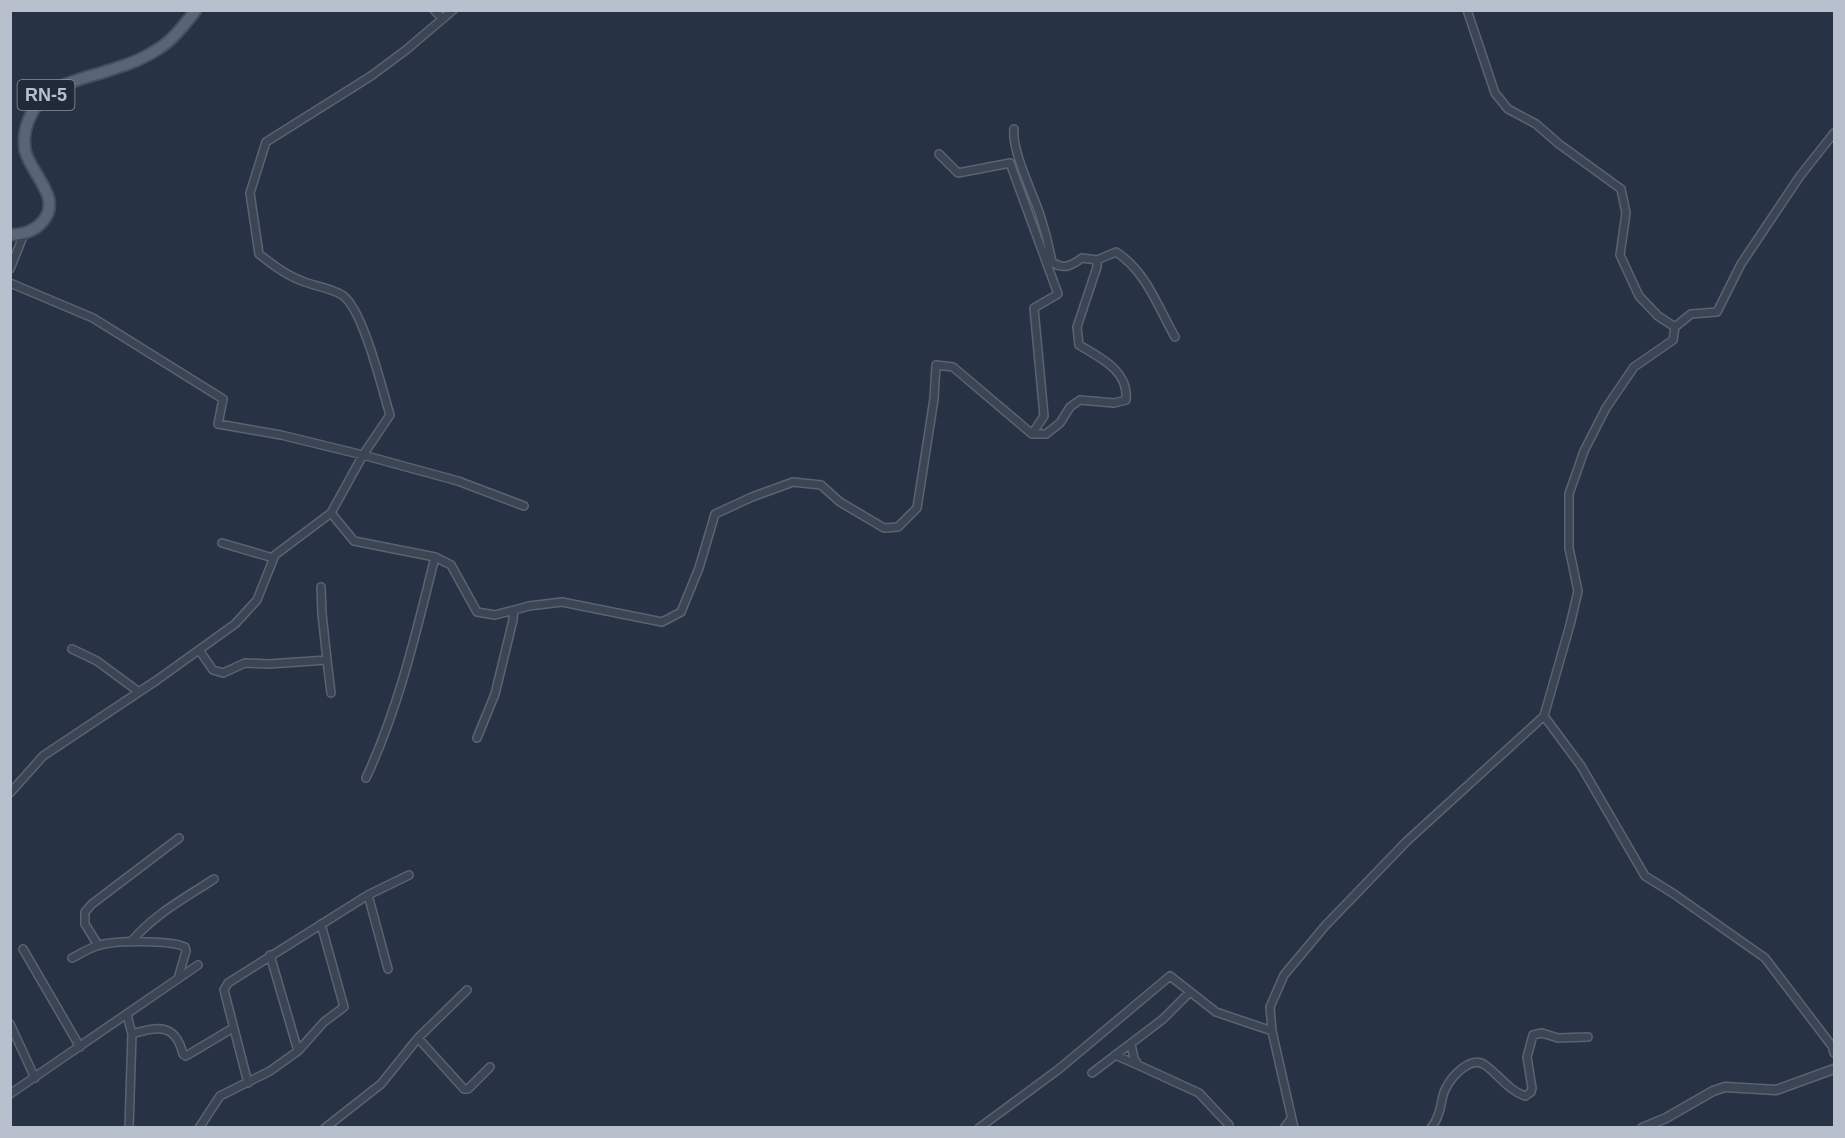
<svg xmlns="http://www.w3.org/2000/svg" width="1845" height="1138" font-family="Arial,sans-serif">
<style>
.lines{fill:none;stroke-linecap:round;stroke-linejoin:round}
.minor-casing{stroke:#5a6371;stroke-width:10}
.tertiary-casing{stroke:#5a6371;stroke-width:11}
.primary-casing{stroke:#454e5d;stroke-width:14}
.minor{stroke:#3b4554;stroke-width:7}
.tertiary{stroke:#3b4554;stroke-width:8}
.primary{stroke:#596474;stroke-width:10}
.labels{text-anchor:middle;stroke-width:4.5;stroke-linejoin:round;paint-order:stroke}
.shield{fill:#202a39;stroke:#8b93a1;stroke-width:1.5}
.shield-label{font-size:18px;font-weight:bold;fill:#b9c0cd}
</style>
<rect width="100%" height="100%" fill="#273344"/>
<g class="lines">
<defs>
<path id="minor" d="M434 10 443 19
M1467 10 1495 93 1508 109 1536 124 1559 144 1621 189 1626 213 1620 255 1639 296 1658 316 1675 327
M1014 129C1011 149 1033 194 1040 215 1045 230 1049 246 1052 262 1064 270 1071 266 1082 258L1097 260V267L1077 327 1079 345C1101 358 1129 371 1126 400L1114 403 1080 400 1070 407 1060 423 1046 434H1032
M1097 260 1116 252C1146 271 1158 307 1175 337
M10 269 24 234
M10 283 93 318 223 399 218 424 281 435 363 455 458 481 524 506
M331 513 354 541 435 557 451 565 477 612 495 615 529 606 562 602 662 622 681 612 699 568 715 514 752 497 793 482 821 485 840 502 884 528 898 527 917 508 934 399 936 365 953 367 1032 434 1044 416 1034 308 1058 294 1010 163 958 173 939 154
M222 543 273 558
M321 587 322 614 327 660
M72 649 97 661 139 692
M199 650 213 670 223 673 245 663 269 664 327 660 331 693
M1544 716 1581 766 1645 876 1674 894 1765 958 1832 1046 1834 1053
M477 738 495 694 513 620 514 610
M366 778C399 707 416 633 435 557
M10 793 43 756 157 680 235 624 257 600 275 555 331 513 363 455 390 415C382 389 363 308 342 295 331 288 314 286 302 281 286 275 273 265 259 254L250 193 266 142 371 76 406 50 453 10
M368 895 388 969
M131 942C153 915 185 898 214 879
M98 945 85 924V912L92 904 179 838
M23 949 80 1047
M270 955 298 1051
M72 958C80 954 89 948 97 946 115 940 169 940 185 947L186 951 178 979
M127 1015 132 1034 129 1128
M10 1024 35 1078
M132 1034C157 1027 175 1022 183 1054L186 1056 233 1028
M418 1038 464 1089H468L490 1067
M1131 1044 1134 1058 1138 1065 1199 1093 1229 1125
M1115 1055 1138 1065
M1092 1073 1163 1019 1190 992
M248 1083 224 990 228 983 368 895 409 875
M10 1094 198 965
M199 1128 220 1096 270 1071 298 1051 324 1022 344 1007 321 924
M325 1128 381 1084 418 1038 467 990
M979 1128 1059 1069 1170 976 1216 1012 1272 1031
M1284 1128 1291 1119
M1294 1128 1272 1031 1270 1007 1284 975 1325 926 1407 841 1544 716 1570 625 1578 591 1569 548V494L1584 451 1606 408 1634 367 1673 340 1675 327 1691 314 1717 312 1741 264 1800 176 1834 133
M1431 1128C1434 1124 1437 1119 1438 1115 1442 1107 1441 1096 1446 1088 1452 1076 1471 1055 1485 1065 1499 1075 1508 1090 1525 1096L1531 1092 1532 1088 1527 1057 1533 1035 1542 1033 1558 1038 1588 1037"/>
<path id="tertiary" d="M1642 1128 1666 1118 1713 1091 1725 1087 1776 1090 1834 1069"/>
<path id="primary" d="M10 235C23 234 34 232 43 221 63 198 30 173 25 150 23 137 26 123 33 111 50 81 87 79 116 68 130 64 146 57 158 49 173 40 185 24 196 10"/>
</defs>
<use href="#minor" class="minor-casing"/>
<use href="#tertiary" class="tertiary-casing"/>
<use href="#primary" class="primary-casing"/>
<use href="#minor" class="minor"/>
<use href="#tertiary" class="tertiary"/>
<use href="#primary" class="primary"/>
</g>
<g class="labels">
<rect class="shield" x="17.5" y="80" width="57" height="30" rx="4.5"/>
<g class="shield-label">
<text x="46" y="101">RN-5</text>
</g>
</g>
<rect width="1845" height="1138" fill="none" stroke="#b9c0cd" stroke-width="24"/>
</svg>
